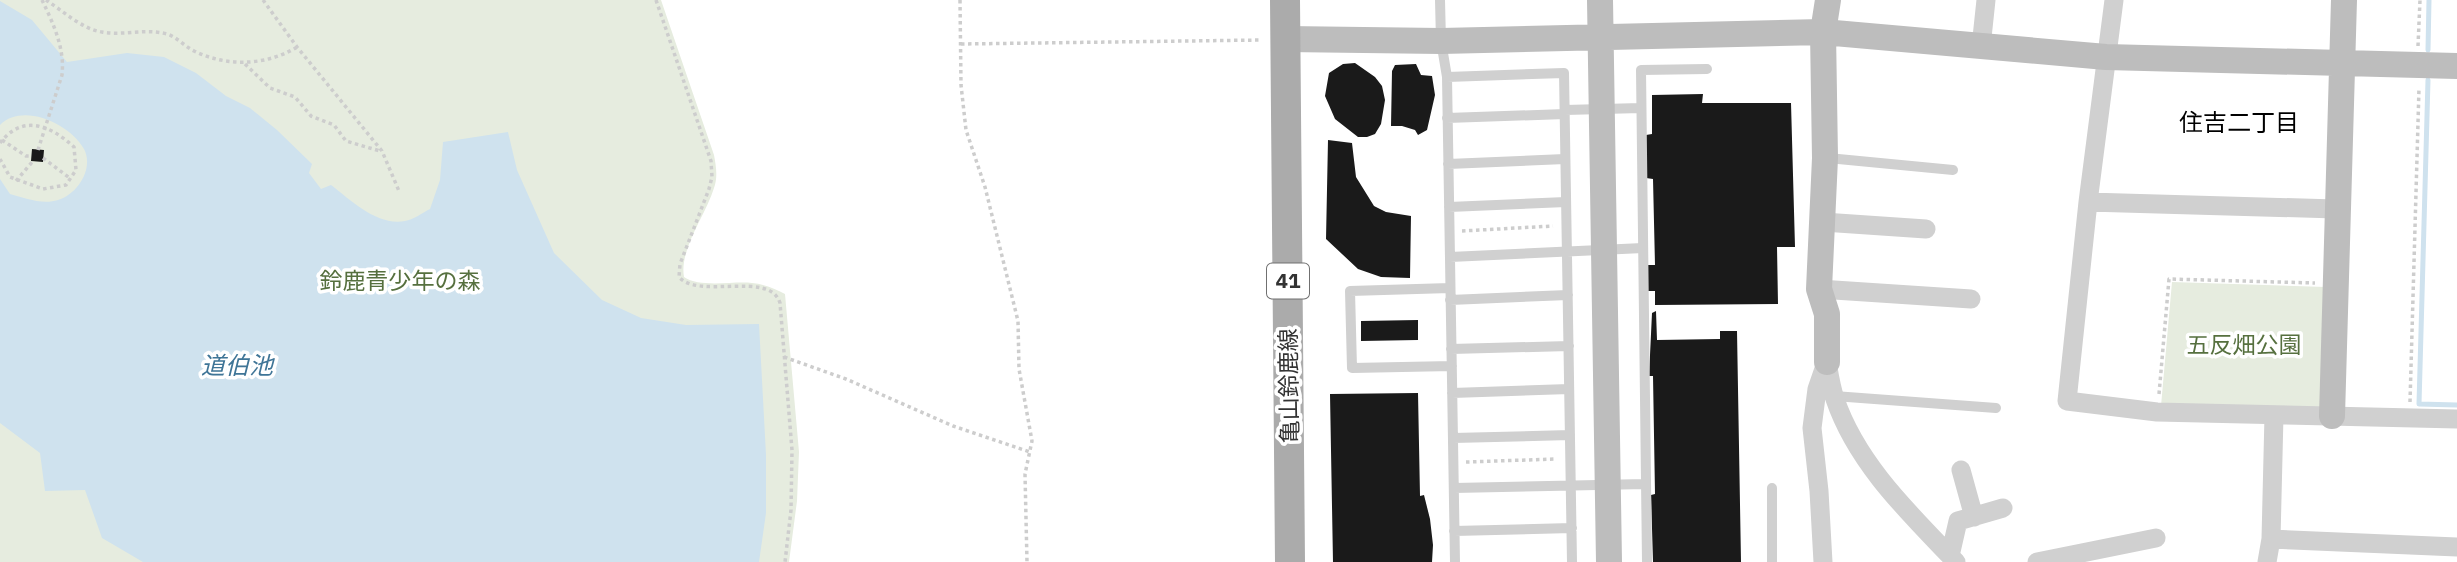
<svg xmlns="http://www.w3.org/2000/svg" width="2457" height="562" font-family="'IBM Plex Sans','Noto Sans JP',sans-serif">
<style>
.green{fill:#e6ecdf}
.water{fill:#cfe2ee}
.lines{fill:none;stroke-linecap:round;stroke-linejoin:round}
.stream{stroke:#cfe2ee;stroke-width:5}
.building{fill:#1a1a1a}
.path{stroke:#cdcdcd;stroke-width:3.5;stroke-dasharray:3.5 3.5;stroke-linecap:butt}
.lane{stroke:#d0d0d0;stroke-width:10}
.street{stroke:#d0d0d0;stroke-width:19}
.secondary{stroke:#bdbdbd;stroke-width:26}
.primary{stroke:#ababab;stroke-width:30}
.labels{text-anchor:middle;stroke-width:7;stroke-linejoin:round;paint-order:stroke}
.shield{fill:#fff;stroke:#707070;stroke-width:2}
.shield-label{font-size:21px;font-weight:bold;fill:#333}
.park-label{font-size:23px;fill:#56703f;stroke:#fff}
.street-label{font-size:23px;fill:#333;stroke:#fff}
.neighbourhood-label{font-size:24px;fill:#000;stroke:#fff}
.water-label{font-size:24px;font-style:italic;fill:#3f7597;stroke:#fff}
</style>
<rect width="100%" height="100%" fill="#fff"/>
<path class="green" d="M0 0H661L714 155C716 166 718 177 714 188 706 215 679 249 684 277 700 288 732 281 752 283 764 284 775 289 785 294L799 452 797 501 789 562H0Z
M2172 282 2326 287 2321 406 2318 409 2161 406Z"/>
<path class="water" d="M0 1 32 20 67 62 127 53 164 57 196 73 226 96 250 108 277 130 312 164 309 173 321 189 331 185C352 201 377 226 405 221 413 220 422 213 430 209L440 180 443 142 508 132 517 170 554 253 602 300 641 318 686 325 759 324 766 455V513L759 562H143L102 538 85 490 45 491 40 453 0 423V179L10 194C25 198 42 205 58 200 78 194 94 168 84 149 70 124 23 102 0 125Z"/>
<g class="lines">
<path class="stream" d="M2428 50 2429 0
M2428 80 2419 404 2457 405"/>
</g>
<path class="building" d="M1355 63 1375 77 1382 86 1385 100 1381 124 1375 134 1367 137H1358L1335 119 1325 96 1329 73 1343 64Z
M1416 64 1421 75 1432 76 1435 95 1427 130 1418 135 1415 130 1402 126H1391L1392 71 1395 65Z
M1703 94 1702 103H1791L1795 247H1777L1778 304 1655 305V291H1648L1647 265H1655L1653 179 1646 178V135L1652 134V95Z
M1328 140 1352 143 1356 177 1374 206 1386 212 1411 216 1410 278 1381 277 1358 269 1326 239Z
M32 149 44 150 43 162 31 161Z
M1656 311 1657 340 1720 339V331H1737L1741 562H1653L1651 495 1655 494 1653 376H1649L1652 313Z
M1418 320V340L1361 341V321Z
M1418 393 1420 496 1424 495 1430 519 1433 545 1432 562H1333L1330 394Z"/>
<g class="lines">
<path class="path" d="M46 0C63 11 82 29 102 32 123 36 146 28 167 34 177 37 184 46 194 51 227 67 266 66 297 47
M263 0 297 47 382 151 399 191
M656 0 711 161 712 177 709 189 680 264 679 277C699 300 770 270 780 303L792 450 791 510 785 562
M960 0 961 85 966 130 985 187 1018 321 1019 369 1032 441 1025 474 1027 562
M961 44 1262 40
M2418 46 2420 0
M245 64 270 88 295 97 311 116 334 125 346 141 380 151
M2 140 26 156H31
M0 143C23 113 51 126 74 147L76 170 66 185 43 189 10 177 0 159
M38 150 62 75C65 48 53 23 42 0
M43 158 71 179
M16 181 33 161
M1462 231 1553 226
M784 357 846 379 953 426 1030 452
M2159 394 2169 279 2315 283
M2410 402 2419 88
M1466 462 1556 459"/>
<path class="lane" d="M1440 0 1441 41 1447 77 1455 562
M1447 77 1564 73 1572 562
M1565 110 1641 108
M1447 118 1565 114
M1828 158 1953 170
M1448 164 1565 159
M1449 207 1566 202
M1450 257 1643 248
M1450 288 1350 291 1352 368 1452 366
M1450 300 1568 295
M1451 349 1569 346
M1452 393 1569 389
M1834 396 1996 408
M1453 438 1570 435
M1454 488 1646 484
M1772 488V562
M1454 531 1572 528
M1647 562 1641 70 1707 69"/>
<path class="street" d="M2114 0 2088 202 2067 401 2157 412 2457 419
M1981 47 1986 0
M2088 202 2336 209
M1823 222 1926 229
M1819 289 1971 299
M1827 362C1829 374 1831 387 1835 399 1857 464 1910 514 1956 562
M1961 470 1974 517
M2271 539 2457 547
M1950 556 1958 521 2003 508
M1823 562 1819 491 1812 428 1817 389 1826 363
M2037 562 2156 538
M2267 562 2271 539 2274 415"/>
<path class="secondary" d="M1600 0 1609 562
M1286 39 1441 41 1823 32 2106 57 2457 66
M1827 362V314L1819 289 1825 158 1823 32 1828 0
M2332 416 2344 0"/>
<path class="primary" d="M1285 0 1290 562"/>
</g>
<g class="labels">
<rect class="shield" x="1267" y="263.5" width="42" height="35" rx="5"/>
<g class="shield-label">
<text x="1288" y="288">41</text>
</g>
<g class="park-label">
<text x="400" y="289">鈴鹿青少年の森</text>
<text x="2244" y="353">五反畑公園</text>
</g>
<g class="street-label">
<text transform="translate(1289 386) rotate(-91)" y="8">亀山鈴鹿線</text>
</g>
<g class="neighbourhood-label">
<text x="2239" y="131">住吉二丁目</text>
</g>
<g class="water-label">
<text x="237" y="374">道伯池</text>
</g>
</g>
</svg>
